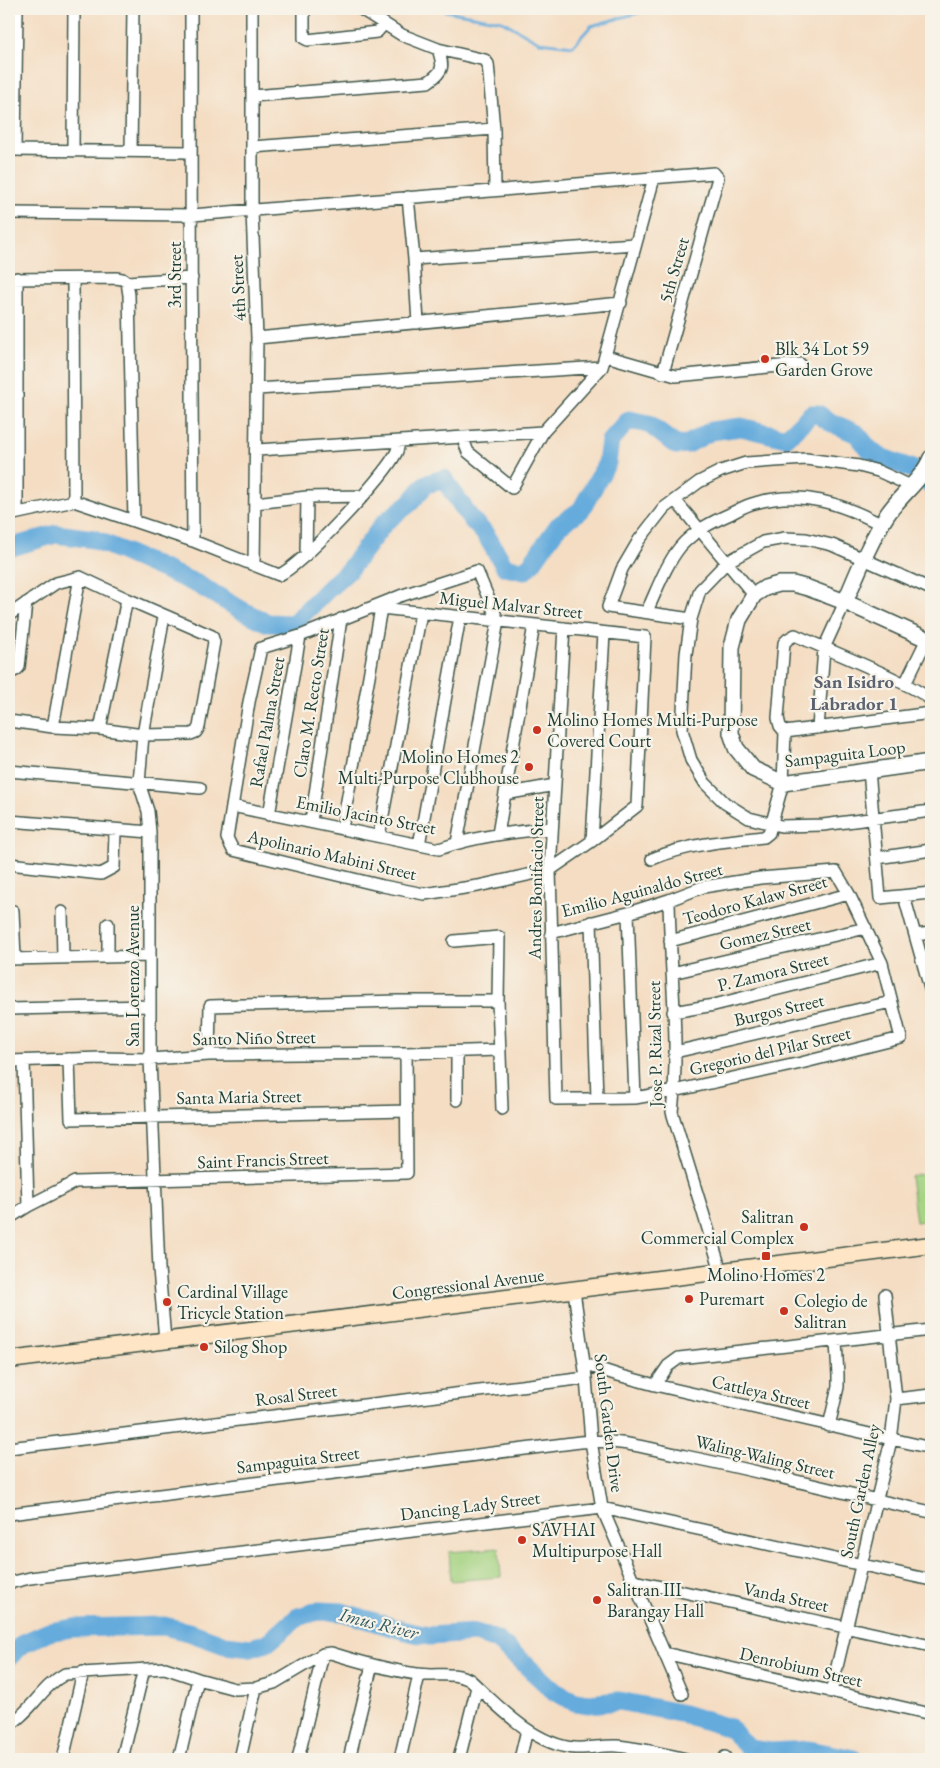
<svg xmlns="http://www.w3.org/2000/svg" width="940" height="1768" font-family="'EB Garamond',serif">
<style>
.green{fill:#a3d280;stroke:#61885a}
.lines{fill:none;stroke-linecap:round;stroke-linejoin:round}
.stream{stroke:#65abdc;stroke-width:3}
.river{stroke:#65abdc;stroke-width:19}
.minor-casing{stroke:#3f5549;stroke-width:14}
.tertiary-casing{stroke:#3f5549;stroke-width:18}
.secondary-casing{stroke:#3f5549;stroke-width:19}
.minor{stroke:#fff;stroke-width:11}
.tertiary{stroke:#fff;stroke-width:15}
.secondary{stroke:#fde5c5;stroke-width:16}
.poi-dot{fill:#c8321e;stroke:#f7f3e8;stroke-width:2}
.labels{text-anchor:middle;stroke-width:4.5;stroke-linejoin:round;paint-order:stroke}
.street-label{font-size:18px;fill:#1f3d34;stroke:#f7f3e8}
.poi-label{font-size:18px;fill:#1f3d34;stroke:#f7f3e8;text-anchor:start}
.neighbourhood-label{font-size:19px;font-weight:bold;fill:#5c6270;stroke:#f7f3e8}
.water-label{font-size:19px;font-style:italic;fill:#30585e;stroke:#f7f3e8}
</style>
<rect width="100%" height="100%" fill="#f7f3e8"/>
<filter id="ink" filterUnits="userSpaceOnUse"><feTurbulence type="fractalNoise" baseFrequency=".02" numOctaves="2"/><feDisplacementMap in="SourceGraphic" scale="10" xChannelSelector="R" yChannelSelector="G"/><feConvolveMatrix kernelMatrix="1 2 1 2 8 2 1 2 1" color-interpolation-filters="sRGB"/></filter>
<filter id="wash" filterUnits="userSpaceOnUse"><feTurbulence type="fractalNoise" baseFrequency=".0096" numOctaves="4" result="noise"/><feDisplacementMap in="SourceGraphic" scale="20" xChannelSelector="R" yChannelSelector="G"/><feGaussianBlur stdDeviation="1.12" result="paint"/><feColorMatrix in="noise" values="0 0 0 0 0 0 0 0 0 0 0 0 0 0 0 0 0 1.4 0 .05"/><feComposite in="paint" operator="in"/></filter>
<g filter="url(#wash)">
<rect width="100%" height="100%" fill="#f4ddc2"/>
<path class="green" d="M931 1173V1220L916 1222 910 1176Z
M499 1548 501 1577 451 1581 449 1552Z"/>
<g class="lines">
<path class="stream" d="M444 9 445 11 502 21 539 42 573 46 591 26 638 13 641 9"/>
<path class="river" d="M9 548 56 534 94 539 197 584 243 611 268 623 293 624 329 588 348 571 385 522 410 503 426 484 444 479 471 519 486 535 505 567 524 571 532 563 558 526 581 510 607 463 610 441 629 420 649 424 676 445 688 444 711 431 741 427 786 438 811 414H818L830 422 857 434 869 449 880 457 918 471 926 476 931 486
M9 1657 24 1643 49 1632 73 1628 164 1626 192 1633 225 1645 251 1648 267 1643 298 1617 318 1611 342 1612 405 1631 429 1636 476 1633 496 1640 517 1657 555 1692 575 1702 589 1704 619 1701 684 1714 730 1728 749 1749 771 1752 809 1750 854 1759"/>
</g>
</g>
<g filter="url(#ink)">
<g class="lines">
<defs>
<path id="minor" d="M191 9C190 186 192 364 193 541
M252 9V211L257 338 254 565
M304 9V38L308 40 377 32 384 24
M361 9 402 35 438 49 485 60 488 64 494 129 495 190
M252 96 428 82C444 71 444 67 438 49
M252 147 494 129
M9 150 190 152
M15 150 17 9
M73 150 74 9
M131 151 133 9
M408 197 414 259 418 323
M9 213 192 215 714 173 718 178 663 373
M414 259 635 244
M9 279 116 278 122 279 127 282 192 278
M73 279 74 501
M127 282 129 295 134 521
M257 338 621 303
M606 356 676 376 800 364
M257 389 602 367
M462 437 468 452 512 488 543 432 602 367 654 178
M257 450 543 432
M675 500 754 595
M255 503 307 497 362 496
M17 513V278
M9 515 74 501 193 541 279 575C302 565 384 477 396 453 398 450 398 446 399 442
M306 555 307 497
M931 589 832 545 806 539 785 538 763 542 727 562 700 590 691 619 686 654 682 730 691 760 705 783 725 803 749 818 781 826 823 825 931 811
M373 608H381C469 618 557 628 645 637L637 806 592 841 550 870 478 886 424 894 383 886 233 850 227 838 249 702 261 648 300 636 400 596 477 571 498 621 457 843
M647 611C657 590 665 566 680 547 694 531 712 522 730 514 738 510 746 505 755 503 802 490 841 503 882 525
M9 615 56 583 80 577 127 599
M164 616 143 735 139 783 148 811 150 832V1059L159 1269 165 1340
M691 619 608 607 622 569 639 540 664 508 699 482 721 471 746 463 806 459 859 466 878 471 911 486
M9 673 16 670 19 667 26 603
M905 684 927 639
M9 721 53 727 100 729 143 735 191 734 196 732 199 727 214 642 212 636 127 599 100 729
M53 727 80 577
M818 728 824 648 845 602
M785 732 931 713
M869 770 880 898 931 893
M9 771 200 788
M505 794 555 785
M232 806 439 849C476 836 514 832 552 828
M269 815 300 636
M9 821 150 832
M311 821 341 619
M342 829 381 608
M498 834 534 625
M379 836 421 613
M592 841 604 633
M419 845 460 617
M877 858 931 850
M652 859C688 844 725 841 764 837L769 833 783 783 785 732 780 726 778 718 784 643 788 639 795 635C816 645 924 688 931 701
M9 864 101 874 114 867 115 830
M904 896 931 992
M669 900C670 971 680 1042 672 1112L721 1271
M13 911 15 959
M62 912 63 958
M628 913 635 1098
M591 922 597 1098
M108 924V957
M551 933 628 913 669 900 703 887 760 878 836 872 849 894 882 963 901 1038 801 1063 674 1091 635 1098 556 1099 550 870 564 628
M915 935 931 933
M454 941 499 937 498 1001 502 1109
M670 941 849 894
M9 959 150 956
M672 973 866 928
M9 1009 150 1006
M673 1012 714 1005 882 963
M457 1052V1100
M675 1052 891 1002
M209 1055 210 1006 398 1001H498
M69 1059 71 1119 407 1111
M9 1061 101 1058 150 1059 209 1055 406 1053 499 1050
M24 1061 28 1206
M9 1218 28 1206 75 1182 407 1173 406 1053
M574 1291 586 1378 591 1441 602 1508 682 1694
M584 1364 618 1375 655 1385 931 1448
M655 1385 668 1366 679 1358 931 1330
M896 1399 931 1395
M829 1426 838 1387V1375L836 1342
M9 1448 586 1378
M9 1514 580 1442C615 1438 651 1449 685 1456 768 1473 849 1495 931 1512
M634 1581 931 1646
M9 1583 30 1578 602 1508 931 1580
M664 1653 931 1714
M831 1692 891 1440 896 1399 885 1295
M9 1725C31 1712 42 1686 65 1674L165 1668 198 1679 235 1689 256 1688 274 1683 323 1654 331 1653C360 1662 388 1670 417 1674 435 1677 454 1671 470 1680 498 1706 534 1745 575 1748 589 1749 603 1745 617 1746 641 1748 663 1754 686 1759
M63 1759 83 1672
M122 1759 144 1669
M179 1759 198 1679
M240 1759 256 1688
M298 1759 323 1654
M349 1759 372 1665
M400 1759 419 1675
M459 1759 477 1687
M520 1759 527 1730
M724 1759 725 1757"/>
<path id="tertiary" d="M845 602C857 574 870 541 887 515 900 495 922 480 931 458
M931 641 845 602 808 588 793 584H779L765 588 754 595 739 620 732 647 731 733 736 748 753 769 783 783 931 762"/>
<path id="secondary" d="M9 1360 931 1245"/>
</defs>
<use href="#minor" class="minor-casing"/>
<use href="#tertiary" class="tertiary-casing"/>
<use href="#secondary" class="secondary-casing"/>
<use href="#minor" class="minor"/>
<use href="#tertiary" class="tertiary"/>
<use href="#secondary" class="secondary"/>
</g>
</g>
<g class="poi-dot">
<circle cx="765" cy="359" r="5"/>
<circle cx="537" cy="730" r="5"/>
<circle cx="529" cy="767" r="5"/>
<circle cx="804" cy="1227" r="5"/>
<rect x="761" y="1251" width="10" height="10" rx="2.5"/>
<circle cx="689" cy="1299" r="5"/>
<circle cx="167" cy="1302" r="5"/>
<circle cx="784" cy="1311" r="5"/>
<circle cx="204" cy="1347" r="5"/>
<circle cx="522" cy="1540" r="5"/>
<circle cx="597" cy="1600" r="5"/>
</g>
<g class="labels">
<g class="street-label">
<text transform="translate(674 270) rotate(-74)" y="6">5th Street</text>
<text transform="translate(175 275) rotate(-90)" y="6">3rd Street</text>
<text transform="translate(238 288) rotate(-93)" y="6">4th Street</text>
<text transform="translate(511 605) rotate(6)" y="6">Miguel Malvar Street</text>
<text transform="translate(311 703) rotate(-81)" y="6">Claro M. Recto Street</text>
<text transform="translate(267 722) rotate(-80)" y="6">Rafael Palma Street</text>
<text transform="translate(845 754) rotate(-7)" y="6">Sampaguita Loop</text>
<text transform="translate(366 815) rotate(11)" y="6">Emilio Jacinto Street</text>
<text transform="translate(332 855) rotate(13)" y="6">Apolinario Mabini Street</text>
<text transform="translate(536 878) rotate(-89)" y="6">Andres Bonifacio Street</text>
<text transform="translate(642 890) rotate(-15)" y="6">Emilio Aguinaldo Street</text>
<text transform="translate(755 900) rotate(-15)" y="6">Teodoro Kalaw Street</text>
<text transform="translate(765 934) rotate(-13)" y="6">Gomez Street</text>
<text transform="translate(773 972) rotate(-14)" y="6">P. Zamora Street</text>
<text transform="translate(133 976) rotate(-90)" y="6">San Lorenzo Avenue</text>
<text transform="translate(779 1010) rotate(-13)" y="6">Burgos Street</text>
<text transform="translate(254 1038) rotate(-1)" y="6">Santo Niño Street</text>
<text transform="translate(655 1044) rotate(-91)" y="6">Jose P. Rizal Street</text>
<text transform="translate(770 1051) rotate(-13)" y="6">Gregorio del Pilar Street</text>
<text transform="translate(239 1097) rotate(-1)" y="6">Santa Maria Street</text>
<text transform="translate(263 1160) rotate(-2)" y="6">Saint Francis Street</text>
<text transform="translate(468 1284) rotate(-7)" y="6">Congressional Avenue</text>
<text transform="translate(761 1392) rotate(13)" y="6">Cattleya Street</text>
<text transform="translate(296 1395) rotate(-7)" y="6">Rosal Street</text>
<text transform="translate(609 1423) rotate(83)" y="6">South Garden Drive</text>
<text transform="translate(765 1457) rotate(13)" y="6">Waling-Waling Street</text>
<text transform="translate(298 1460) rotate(-7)" y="6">Sampaguita Street</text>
<text transform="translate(860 1491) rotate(-78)" y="6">South Garden Alley</text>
<text transform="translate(470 1506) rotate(-7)" y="6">Dancing Lady Street</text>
<text transform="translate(786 1597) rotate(12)" y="6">Vanda Street</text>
<text transform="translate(801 1667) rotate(13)" y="6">Denrobium Street</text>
</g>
<g class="poi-label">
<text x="775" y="355">Blk 34 Lot 59<tspan x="775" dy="21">Garden Grove</tspan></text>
<text x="547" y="726">Molino Homes Multi-Purpose<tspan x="547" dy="21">Covered Court</tspan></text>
<text x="519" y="763" text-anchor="end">Molino Homes 2<tspan x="519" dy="21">Multi-Purpose Clubhouse</tspan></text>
<text x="794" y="1223" text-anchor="end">Salitran<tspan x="794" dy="21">Commercial Complex</tspan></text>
<text x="766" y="1281" text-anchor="middle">Molino Homes 2</text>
<text x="177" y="1298">Cardinal Village<tspan x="177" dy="21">Tricycle Station</tspan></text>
<text x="699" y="1305">Puremart</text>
<text x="794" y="1307">Colegio de<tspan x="794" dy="21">Salitran</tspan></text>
<text x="214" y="1353">Silog Shop</text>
<text x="532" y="1536">SAVHAI<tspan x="532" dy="21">Multipurpose Hall</tspan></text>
<text x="607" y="1596">Salitran III<tspan x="607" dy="21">Barangay Hall</tspan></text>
</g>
<g class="neighbourhood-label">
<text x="854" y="688">San Isidro<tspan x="854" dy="22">Labrador 1</tspan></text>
</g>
<g class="water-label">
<text transform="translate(379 1623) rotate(14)" y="7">Imus River</text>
</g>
</g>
<rect width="940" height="1768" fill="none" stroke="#f7f3e8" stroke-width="30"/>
</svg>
